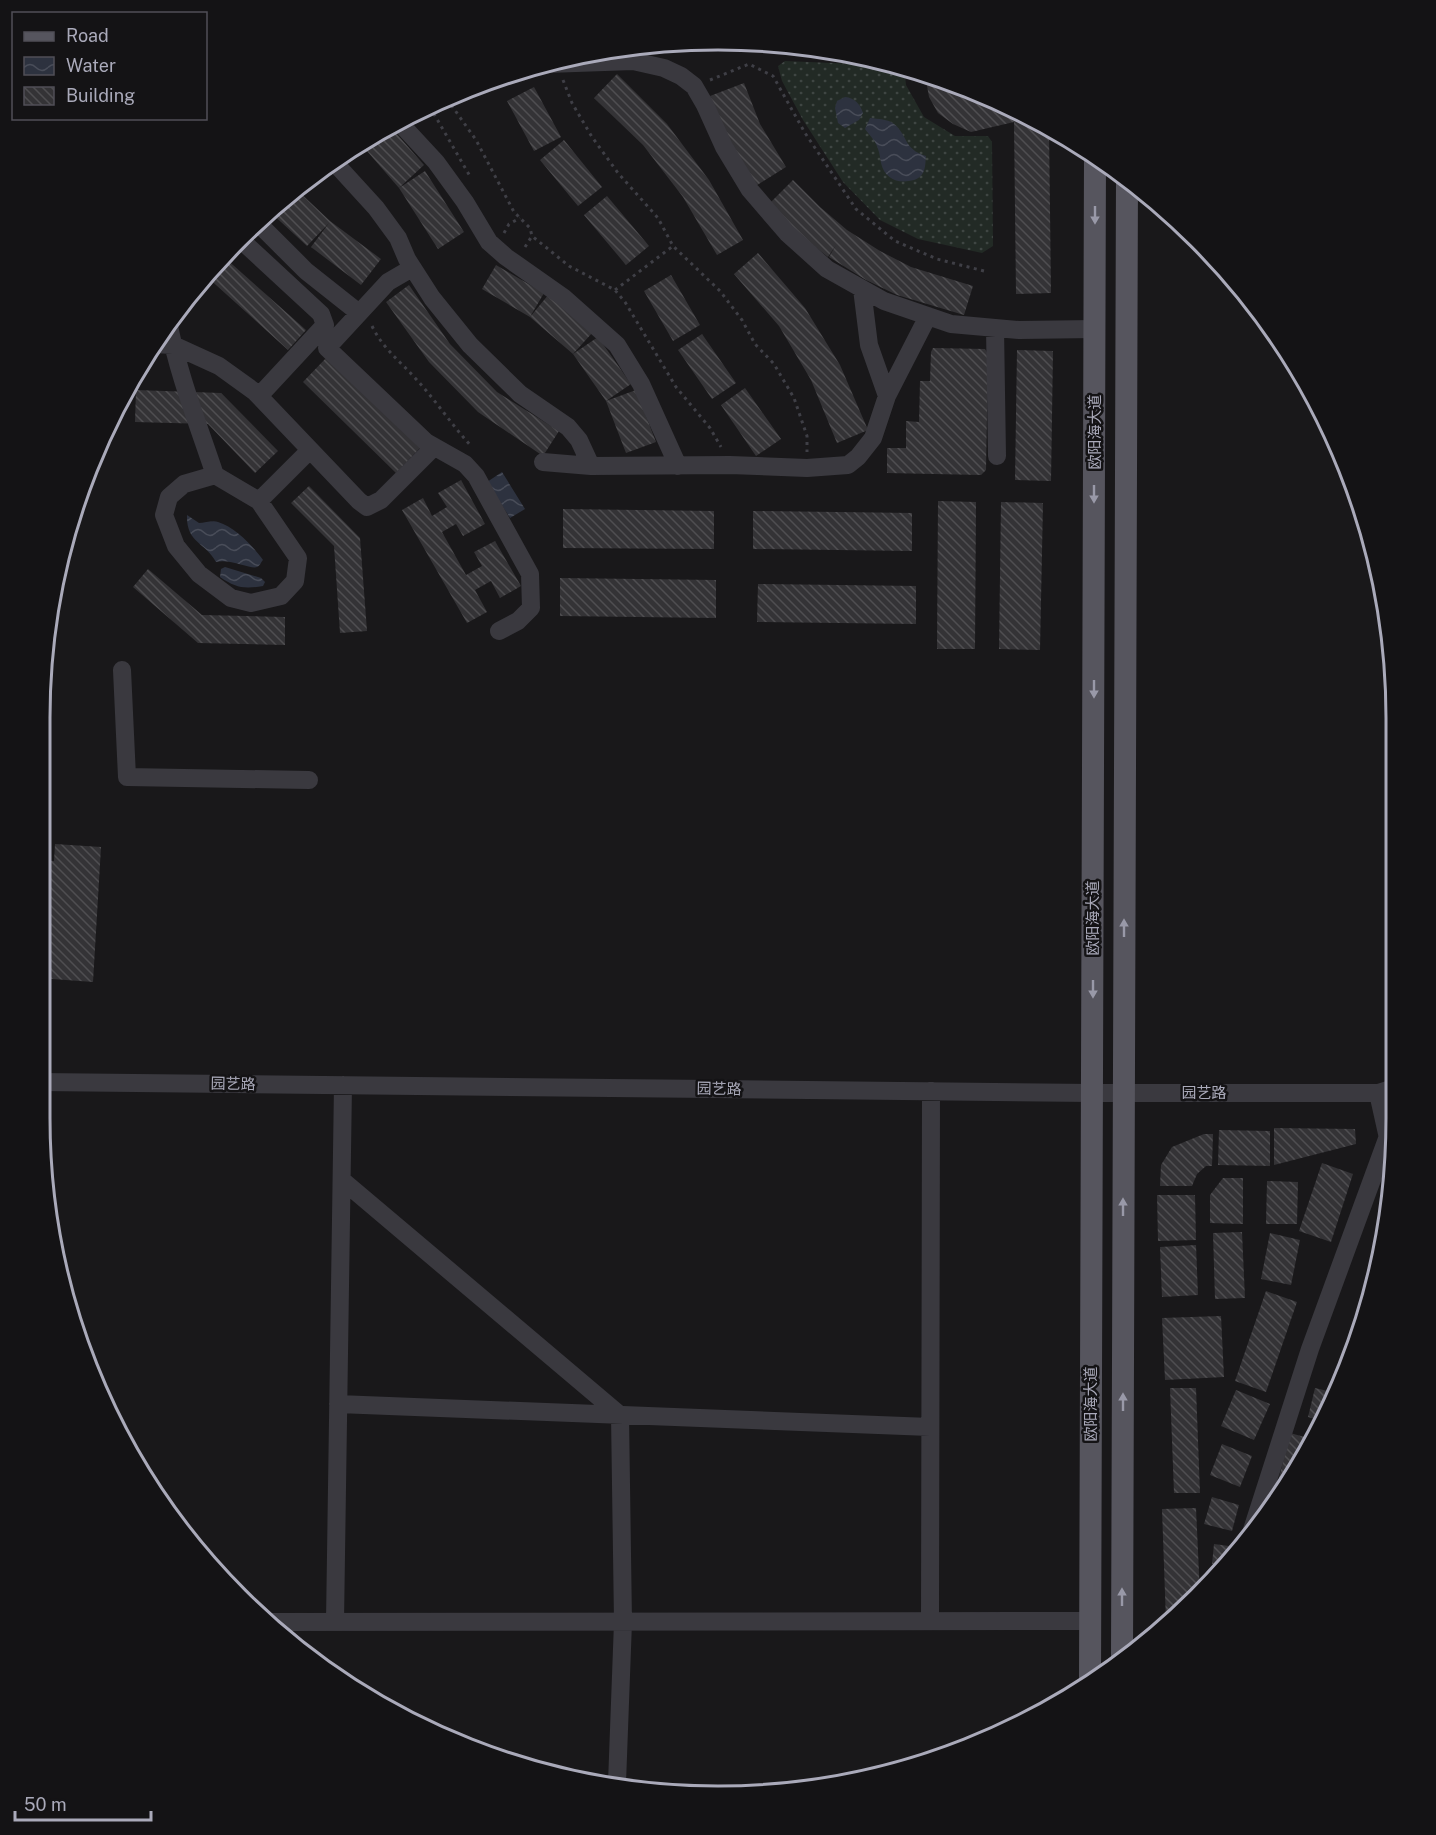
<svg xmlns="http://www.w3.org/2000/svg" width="1436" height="1835" font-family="'Public Sans','Noto Sans SC',sans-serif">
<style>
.grass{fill:url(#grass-dots)}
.water{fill:url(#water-waves)}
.building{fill:url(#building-back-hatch)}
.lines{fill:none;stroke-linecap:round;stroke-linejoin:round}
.path{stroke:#3f3f46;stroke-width:3;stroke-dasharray:3 4.5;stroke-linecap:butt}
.minor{stroke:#3a393f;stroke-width:18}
.major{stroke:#56555e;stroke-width:22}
.oneway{fill:#9999a8}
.labels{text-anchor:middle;stroke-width:5;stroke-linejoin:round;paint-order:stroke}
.street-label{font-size:15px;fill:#aaaaba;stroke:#141315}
.rim{fill:none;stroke:#aaaaba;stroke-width:3}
</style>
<defs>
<pattern id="grass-dots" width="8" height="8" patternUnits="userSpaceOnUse" patternTransform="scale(1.5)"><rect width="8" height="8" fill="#222a25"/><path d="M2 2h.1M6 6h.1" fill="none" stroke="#3f4643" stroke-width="1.8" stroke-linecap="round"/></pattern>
<pattern id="water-waves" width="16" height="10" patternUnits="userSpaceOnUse" patternTransform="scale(1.5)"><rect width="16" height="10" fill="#2d323f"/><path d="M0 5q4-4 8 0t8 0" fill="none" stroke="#494d59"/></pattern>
<pattern id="building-back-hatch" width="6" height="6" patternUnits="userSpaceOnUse" patternTransform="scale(1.5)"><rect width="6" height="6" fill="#343336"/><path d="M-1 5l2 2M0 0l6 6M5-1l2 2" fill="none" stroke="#4f4e51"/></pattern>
</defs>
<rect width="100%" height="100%" fill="#19181a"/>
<path class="grass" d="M785 61 904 66 906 85 924 117 955 136H988L992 142 993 246 982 253 918 239 880 220 843 182 803 120 782 81 778 66Z"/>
<path class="water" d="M845 97C855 98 860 104 863 113L859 120 845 128 838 123 835 108 837 101Z
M870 118C878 119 888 119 894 124 908 135 903 149 926 156 925 166 926 176 914 180 899 184 885 180 881 163 880 159 880 154 878 149 876 141 870 136 865 129Z
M502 472 525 509 510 518 487 482Z
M187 515 199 523C205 523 213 520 218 522 235 527 253 546 263 560 261 562 260 566 257 567 252 570 230 558 216 562 205 542 186 543 187 515Z
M225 567 261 578 265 582 263 586C244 589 236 588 220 577L221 569Z"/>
<path class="building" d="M704 42V46H656V44Z
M617 74 667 124 709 180 743 240 717 255 683 197 643 145 594 98Z
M925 74 1018 109 1049 128 1051 293 1016 294 1014 122 971 132 953 124 938 113 929 97Z
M744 83 760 124 786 167 754 187 726 141 710 96Z
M534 87 561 137 534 151 507 101Z
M389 125 424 165 399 188 360 143 378 130Z
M564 140 602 187 578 206 540 160Z
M425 171 464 232 438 249 399 188Z
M793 180 820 207 847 230 880 251 911 267 973 286 964 315 897 295 866 280 829 257 836 245 828 257 795 231 769 204Z
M296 189 330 221 381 259 361 285 311 247 329 223 307 246 268 210Z
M607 196 649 246 626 265 584 215Z
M758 253 805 308 840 365 868 430 837 443 811 380 779 326 734 274Z
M224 257 306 330 288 350 206 276Z
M496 265 544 293 530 317 482 289Z
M671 275 700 325 673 341 644 291Z
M409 285 450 344 497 392 559 431 543 456 478 412 429 362 386 302Z
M549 294 593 332 573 354 530 317Z
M702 334 736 383 712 399 678 350Z
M598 337 631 384 606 401 636 390 656 442 626 453 606 401 573 354Z
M933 348 985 349 988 354 986 470 981 475 887 473V448H906V421L919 422 920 381H930L931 352Z
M1017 350 1053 351 1051 481 1015 480Z
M327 357 421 447 396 473 303 382Z
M745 388 781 439 756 456 721 405Z
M136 390 221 393 278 451 255 473 208 424 135 422Z
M461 480 485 524 463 536 456 524 442 532 466 575 482 566 474 552 495 541 521 586 500 598 491 581 475 590 487 612 467 623 402 510 423 498 432 516 447 507 438 493Z
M309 486 360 538 367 631 340 633 334 546 291 503Z
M938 501 976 502 975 649H937Z
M1001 502 1043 503 1040 650 999 649Z
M563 509 714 511V549L563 548Z
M753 511 912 513V551L753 549Z
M148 569 202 615 285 617V645L198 643 133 587Z
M560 578 716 580V618L560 616Z
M758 584 916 586V624L757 622Z
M55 844 101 847 93 982 39 978 40 860 54 861Z
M1274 1128 1355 1129 1356 1144 1274 1165Z
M1219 1130 1270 1131V1166L1218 1165Z
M1204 1134H1213L1212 1166H1206L1197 1174 1192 1186H1160L1161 1165 1172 1147Z
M1322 1163 1353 1174 1331 1242 1299 1231Z
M1223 1178H1243V1224L1210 1223V1195Z
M1267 1181 1298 1182 1297 1224H1266Z
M1157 1195H1195L1196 1240 1158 1241Z
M1242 1232 1245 1298 1215 1299 1213 1233Z
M1270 1233 1300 1240 1291 1285 1261 1279Z
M1196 1245 1198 1295 1162 1297 1160 1247Z
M1266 1291 1297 1302 1266 1392 1235 1381Z
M1221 1316 1224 1377 1165 1380 1162 1318Z
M1170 1388H1196L1200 1493H1174Z
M1315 1388 1336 1393 1322 1421 1308 1417Z
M1236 1390 1270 1404 1254 1440 1221 1426Z
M1290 1433 1312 1439 1282 1495 1268 1512 1277 1486Z
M1222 1444 1252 1456 1240 1487 1210 1475Z
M1212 1497 1239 1505 1232 1531 1204 1524Z
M1196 1508 1200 1595 1166 1622 1162 1509Z
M1214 1544 1229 1546 1228 1561 1225 1565 1212 1564Z"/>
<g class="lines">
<path class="path" d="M563 80 572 103 592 137 618 173 658 218 673 246 720 291 742 320 755 344 774 364 794 398 807 436V452
M710 80 749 64 773 76 805 133 856 209 895 241 937 259 984 271
M447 99 476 140 514 212 530 228 532 236 569 266 615 290 625 302 676 387 710 428 721 447
M430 107 471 178
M504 233 509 224 520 218
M525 247 532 236
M615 290 673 246
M372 326C383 349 401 362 417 380 436 401 452 425 471 446"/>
<path class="minor" d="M547 64 633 61 664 68 681 76 694 86 705 105 724 147 750 190 787 233 827 269 884 301 951 324 1019 330 1095 329
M398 121 436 162 465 202 489 242 506 257 563 297 617 345 641 384 678 466
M334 162 376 208 398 238 407 259 432 298 470 345 520 394 568 427 579 440 591 466
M257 222 306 271 359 313
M240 239 321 314 325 325 259 396
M412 268 388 282 327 348 426 442 465 464 476 476 530 574 531 608 518 621 499 631
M862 289 869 345 887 396
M168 321C178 374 198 424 215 475L259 501 298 558 295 581 281 596 251 603 231 598 199 574 176 546 164 515 169 497 184 484 215 475
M995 328 997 456
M153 344 173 345 219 366 255 392 359 501 367 507 381 500 434 447
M543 462 591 466 730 465 807 468 848 465 858 457 873 438 887 396 928 316
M259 501 310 450
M122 670 127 777 309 780
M39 1082 1092 1093H1378L1397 1087
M1378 1093 1390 1147
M342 1180 620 1415 623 1622 617 1783
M338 1404 930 1427
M1251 1533 1310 1349 1388 1136
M930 1621 931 1091
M270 1622 1091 1621
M335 1622 343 1085"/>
<path class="major" d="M1122 1656 1127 177
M1090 1680 1095 157"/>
</g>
<defs><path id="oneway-solid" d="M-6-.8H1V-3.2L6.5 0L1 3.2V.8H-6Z" transform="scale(1.5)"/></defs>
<g class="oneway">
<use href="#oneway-solid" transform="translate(1095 215) rotate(90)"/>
<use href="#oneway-solid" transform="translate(1094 494) rotate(90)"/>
<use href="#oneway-solid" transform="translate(1094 689) rotate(90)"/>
<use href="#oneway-solid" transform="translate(1124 928) rotate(-90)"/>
<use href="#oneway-solid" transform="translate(1093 989) rotate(90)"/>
<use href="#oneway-solid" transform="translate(1123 1207) rotate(-90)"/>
<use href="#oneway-solid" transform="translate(1123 1402) rotate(-90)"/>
<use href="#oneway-solid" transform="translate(1122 1597) rotate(-90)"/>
</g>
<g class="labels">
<g class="street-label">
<text transform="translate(1095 432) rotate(-90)" y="5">欧阳海大道</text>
<text transform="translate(1093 918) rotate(-90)" y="5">欧阳海大道</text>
<text transform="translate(233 1084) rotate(1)" y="5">园艺路</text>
<text transform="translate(719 1089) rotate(1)" y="5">园艺路</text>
<text x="1204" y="1098">园艺路</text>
<text transform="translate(1091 1404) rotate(-90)" y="5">欧阳海大道</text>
</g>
</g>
<path d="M0 0H1436V1835H0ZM718 50H718A668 668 0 0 1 1386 718V1118A668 668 0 0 1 718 1786H718A668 668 0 0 1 50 1118V718A668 668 0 0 1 718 50Z" fill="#141315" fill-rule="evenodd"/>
<path class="rim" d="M718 50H718A668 668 0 0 1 1386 718V1118A668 668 0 0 1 718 1786H718A668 668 0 0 1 50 1118V718A668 668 0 0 1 718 50Z"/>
<rect x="12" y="12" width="195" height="108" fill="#141315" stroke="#504f57" stroke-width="1.5"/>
<rect x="24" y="32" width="30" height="9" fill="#56555e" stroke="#504f57" stroke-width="1.5"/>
<text x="66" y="42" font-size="18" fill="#aaaaba">Road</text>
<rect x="24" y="57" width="30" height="18" fill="url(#water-waves)" stroke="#504f57" stroke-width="1.5"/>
<text x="66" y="72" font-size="18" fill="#aaaaba">Water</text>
<rect x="24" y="87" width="30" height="18" fill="url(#building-back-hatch)" stroke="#504f57" stroke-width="1.5"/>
<text x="66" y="102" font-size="18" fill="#aaaaba">Building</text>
<path d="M15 1811v9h136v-9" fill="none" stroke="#aaaaba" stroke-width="3"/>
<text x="24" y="1811" font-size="18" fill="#aaaaba" stroke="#141315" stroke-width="4.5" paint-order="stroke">50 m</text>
</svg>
